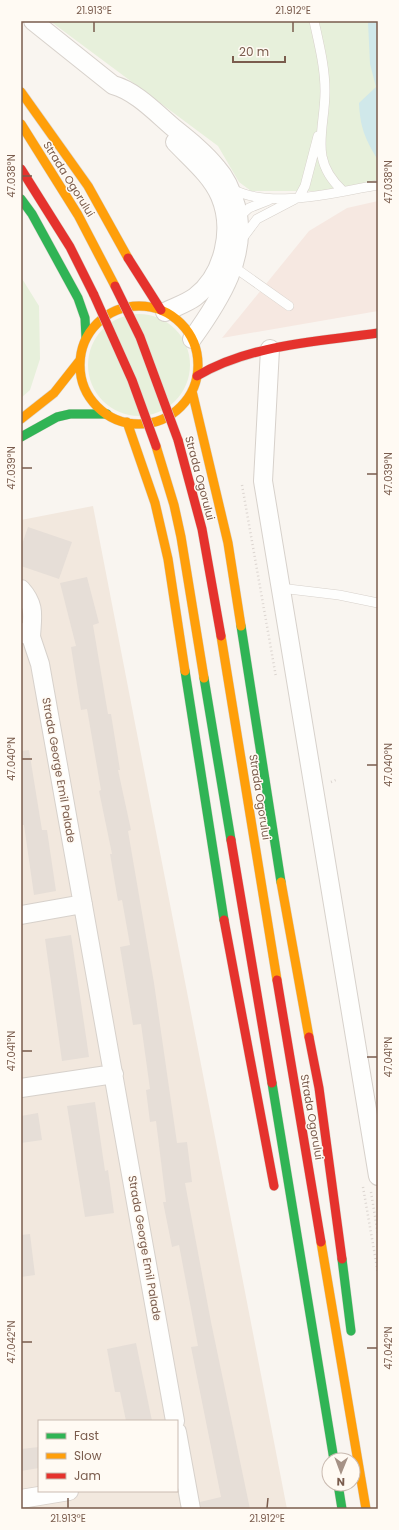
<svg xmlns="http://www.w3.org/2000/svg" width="399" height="1530" font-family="Poppins,sans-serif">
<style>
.residential{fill:#f2e8de;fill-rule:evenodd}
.commercial{fill:#f6e8e1}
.green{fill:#e7f0db}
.water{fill:#d0e8ea}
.building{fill:#e6ded7}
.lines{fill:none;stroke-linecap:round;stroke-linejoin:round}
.lane-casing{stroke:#d7d1cb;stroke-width:10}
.street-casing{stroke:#d7d1cb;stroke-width:20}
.fast-casing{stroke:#d9d2cb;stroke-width:10}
.slow-casing{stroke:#d9d2cb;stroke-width:10}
.jam-casing{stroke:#d9d2cb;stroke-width:10}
.path{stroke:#dcd5d0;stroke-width:2.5;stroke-dasharray:1 3;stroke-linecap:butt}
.lane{stroke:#fefefd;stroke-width:9}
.street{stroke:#fefefd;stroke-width:18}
.fast{stroke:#30b455;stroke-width:9}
.slow{stroke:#ff9f0a;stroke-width:9}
.jam{stroke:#e5322d;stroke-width:9}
.jam-bridge-casing{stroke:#dad1cc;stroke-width:10;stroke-linecap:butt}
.jam-bridge{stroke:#e5322d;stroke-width:9}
.ticks{fill:none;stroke:#7a5c4d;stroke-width:1.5}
.labels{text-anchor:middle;stroke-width:3;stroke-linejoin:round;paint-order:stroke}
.street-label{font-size:11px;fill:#7a5c4d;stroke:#fffaf3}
.neatline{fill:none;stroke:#7a5c4d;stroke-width:1.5}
.ticks-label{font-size:10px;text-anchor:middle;fill:#7a5c4d}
</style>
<rect width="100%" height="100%" fill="#f9f5f0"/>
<path class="residential" d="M93 506 287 1509H21V520ZM39 1421H177V1491H39Z"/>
<path class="commercial" d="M378 201V311L222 338 309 231 347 208Z"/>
<path class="green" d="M50 21H378V184L320 191H251L239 182 218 146Z
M21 277 39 306 40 359 30 390 21 398Z
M88 365a51 51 0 1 1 102 0a51 51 0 1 1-102 0Z"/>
<path class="water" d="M378 21V160C365 139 360 127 359 103L376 87 370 64 368 22Z"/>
<path class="building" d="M28 527 72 542 59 579 21 566V547Z
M87 577 99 623 93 625 108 714H111L120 770H118L131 830 128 831 154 983 177 1143 187 1142 192 1182 185 1183 211 1322 250 1509H201L200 1502 221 1497 191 1347 198 1346 179 1245 172 1247 163 1202H166L156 1121 150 1122 146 1090 150 1089 141 1024 133 1025 120 947 130 945 122 900 118 901 110 854H112L99 791 101 790 87 709 81 710 71 647 76 646 60 583Z
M29 750 42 830H47L56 891 34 895 24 825H21V751Z
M71 935 89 1057 62 1061 45 939Z
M95 1102 105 1171 108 1170 114 1213 85 1217 67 1106Z
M38 1113 42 1140 21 1143V1116Z
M30 1234 35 1275 21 1277V1235Z
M136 1343 152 1421H126L120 1392H115L107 1349Z
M39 1447V1468L21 1471V1449Z"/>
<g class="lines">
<defs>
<path id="lane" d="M314 21C319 44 325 67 325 91 325 131 308 159 343 191
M232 189C272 210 335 192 378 185
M238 218 249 208 269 200
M242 239 257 219 299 197 305 186 318 136
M234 267 289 306
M280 588 339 595 378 603"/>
<path id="street" d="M33 21 113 85C136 91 157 114 175 129 190 141 205 153 217 168 227 179 232 192 236 206 249 255 220 300 192 339
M165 312C175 307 187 303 195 297 224 275 234 229 220 196 211 175 191 159 175 142
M270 349 263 481 378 1176
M21 589C36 606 32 616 31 637
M21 632 31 637 40 664 175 1421
M21 915 83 904
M21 1088 114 1074
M177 1432 191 1509
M21 1499 69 1491"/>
<path id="fast" d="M21 199 32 214 78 298 85 318 86 338
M21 437 57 417 70 414H107
M241 626 281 882
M185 671 224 920
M204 678 231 840
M272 1083 334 1460
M342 1259 351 1331
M338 1484 342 1509"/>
<path id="slow" d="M21 92 88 186 128 258
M21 124 78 215 115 286
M80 365a59 59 0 1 1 118 0a59 59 0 1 1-118 0Z
M192 391 228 543 241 626
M21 419 54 393 80 360
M127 422 155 503 168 559 185 671
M156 446 174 505 181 537 204 678
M221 636 277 980
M281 882 309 1037
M321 1242 366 1509"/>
<path id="jam" d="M21 169 70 247 94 295
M128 258 161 310
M197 376C251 344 317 342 378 333
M178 440 202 529 221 636
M231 840 272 1083
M224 920 274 1186
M277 980 321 1242
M309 1037 319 1088 342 1259"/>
</defs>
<use href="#lane" class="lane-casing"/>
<use href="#street" class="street-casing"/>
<use href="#fast" class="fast-casing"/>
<use href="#slow" class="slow-casing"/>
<use href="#jam" class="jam-casing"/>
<path class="path" d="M242 485 276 677
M331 782 338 779
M363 1187 378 1273
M371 1192 378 1235"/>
<use href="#lane" class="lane"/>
<use href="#street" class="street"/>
<use href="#fast" class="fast"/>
<use href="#slow" class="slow"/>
<use href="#jam" class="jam"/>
<defs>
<path id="jam-bridge" d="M115 286 140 337 178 440
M94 295 132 380 156 446"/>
</defs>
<use href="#jam-bridge" class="jam-bridge-casing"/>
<use href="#jam-bridge" class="jam-bridge"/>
</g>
<path class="ticks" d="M94 32V22M293 32V22M22 176H32M367 182H377M22 468H32M367 474H377M22 759H32M367 765H377M22 1051H32M367 1057H377M22 1342H32M367 1348H377M68 1508V1498M267 1508 268 1498"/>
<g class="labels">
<g class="street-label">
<text transform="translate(69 179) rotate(58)" y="4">Strada Ogorului</text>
<text transform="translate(200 478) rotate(75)" y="4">Strada Ogorului</text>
<text transform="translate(59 770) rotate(80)" y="4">Strada George Emil Palade</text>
<text transform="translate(260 797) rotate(81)" y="4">Strada Ogorului</text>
<text transform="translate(312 1117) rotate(80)" y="4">Strada Ogorului</text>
<text transform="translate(145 1248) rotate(80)" y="4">Strada George Emil Palade</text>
</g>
</g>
<rect width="399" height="1530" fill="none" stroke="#fffaf3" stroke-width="44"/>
<rect x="38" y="1420" width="140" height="72" fill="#fffaf3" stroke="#cabbb1"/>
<rect x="46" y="1433" width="20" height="6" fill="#30b455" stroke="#cabbb1"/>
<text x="74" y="1440" font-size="12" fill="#7a5c4d">Fast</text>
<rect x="46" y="1453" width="20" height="6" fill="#ff9f0a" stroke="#cabbb1"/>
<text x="74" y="1460" font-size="12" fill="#7a5c4d">Slow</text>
<rect x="46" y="1473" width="20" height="6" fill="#e5322d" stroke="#cabbb1"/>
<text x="74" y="1480" font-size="12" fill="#7a5c4d">Jam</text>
<g transform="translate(341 1472) rotate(181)"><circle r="19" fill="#fffaf3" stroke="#cabbb1"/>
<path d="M0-3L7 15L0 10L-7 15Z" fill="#a69286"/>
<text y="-6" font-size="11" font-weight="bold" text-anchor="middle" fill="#7a5c4d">N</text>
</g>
<path d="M233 56v6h52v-6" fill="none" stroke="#7a5c4d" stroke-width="2"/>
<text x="239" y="56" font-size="12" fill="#7a5c4d" stroke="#fffaf3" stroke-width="3" paint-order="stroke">20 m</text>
<rect x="22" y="22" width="355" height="1486" class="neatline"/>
<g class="ticks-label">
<text x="94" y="14">21.913°E</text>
<text x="293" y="14">21.912°E</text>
<text transform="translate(11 176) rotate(-90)" y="4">47.038°N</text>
<text transform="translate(388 182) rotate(-90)" y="4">47.038°N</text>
<text transform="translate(11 468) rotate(-90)" y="4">47.039°N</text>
<text transform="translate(388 474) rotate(-90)" y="4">47.039°N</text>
<text transform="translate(11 759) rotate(-90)" y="4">47.040°N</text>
<text transform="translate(388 765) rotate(-90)" y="4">47.040°N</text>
<text transform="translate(11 1051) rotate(-90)" y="4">47.041°N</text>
<text transform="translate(388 1057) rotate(-90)" y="4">47.041°N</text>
<text transform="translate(11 1342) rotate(-90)" y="4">47.042°N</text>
<text transform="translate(388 1348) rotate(-90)" y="4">47.042°N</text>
<text x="68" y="1522">21.913°E</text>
<text x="267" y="1522">21.912°E</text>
</g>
</svg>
